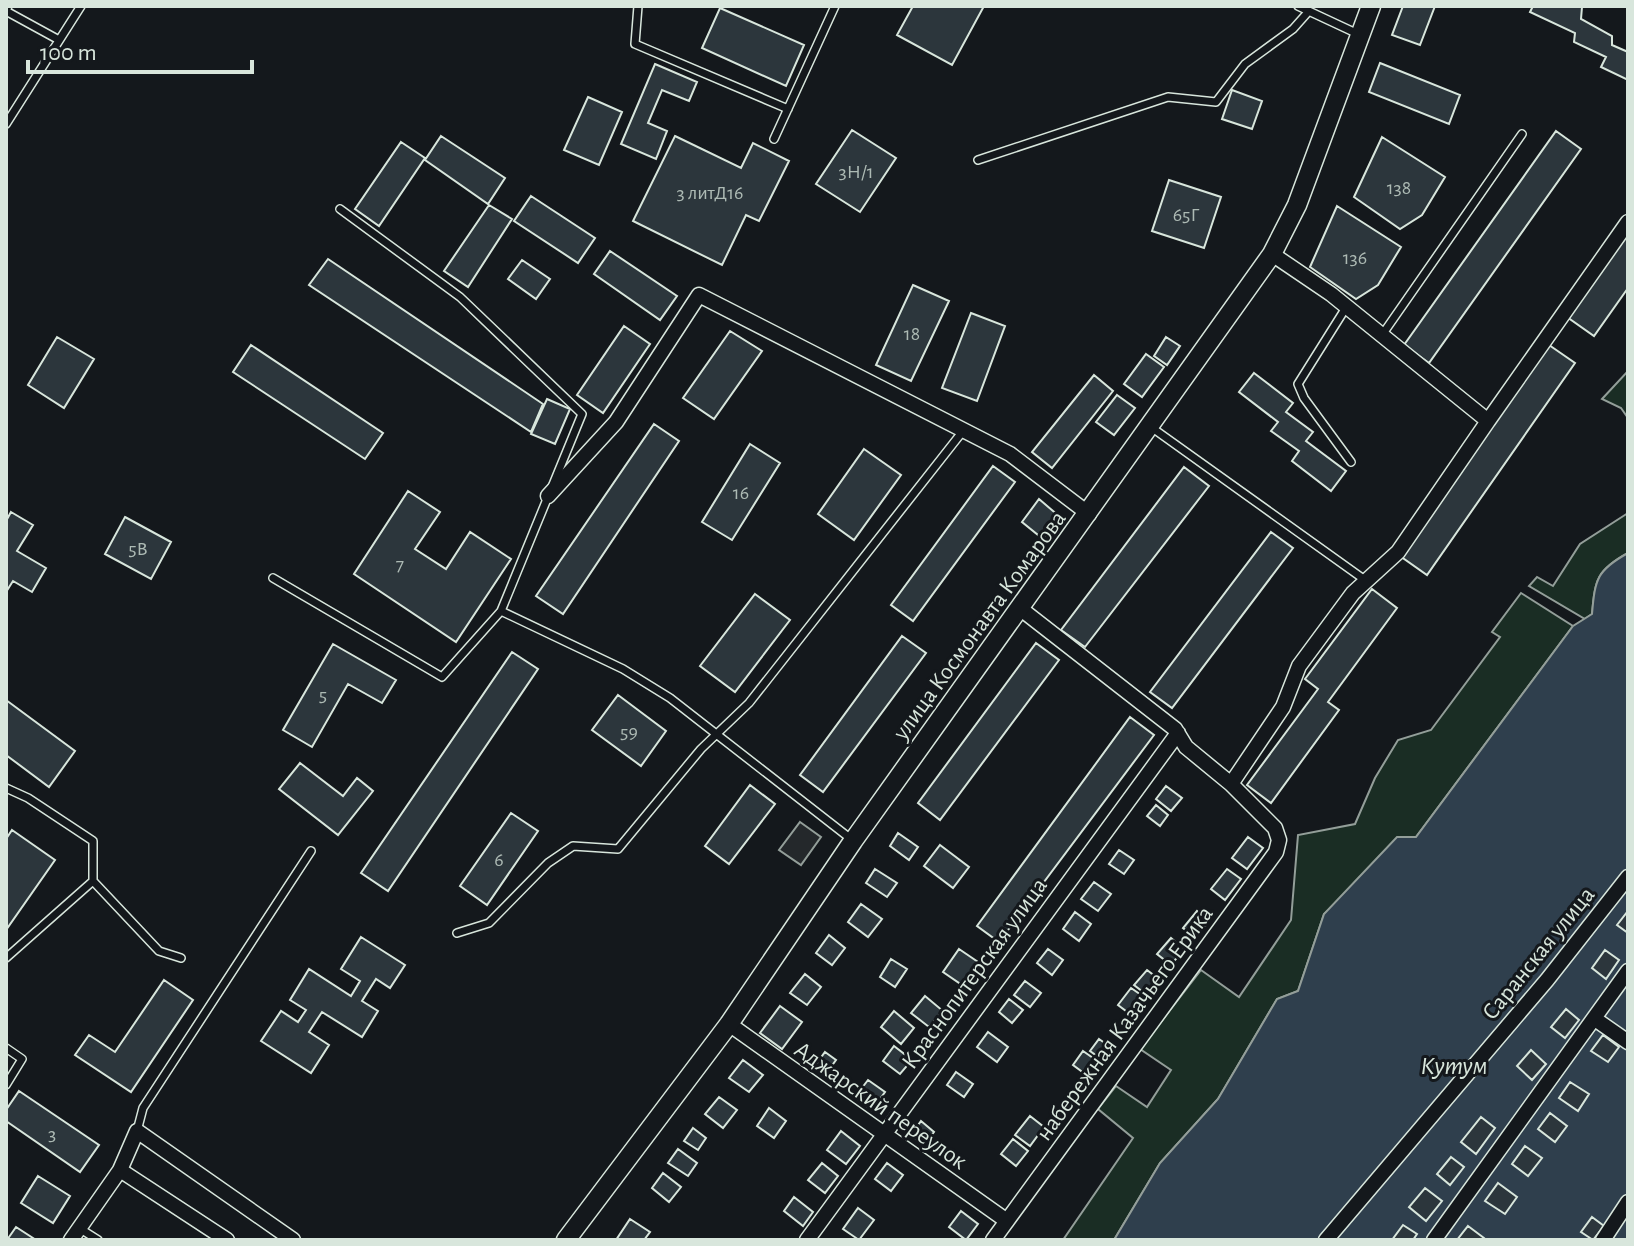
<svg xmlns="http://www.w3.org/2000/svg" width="1634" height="1246" font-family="'Alegreya Sans',sans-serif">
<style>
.green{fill:#1a2d24;stroke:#939e99;stroke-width:2}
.parking{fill:#24282b;stroke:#939e99;stroke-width:2}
.water{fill:#2f3f4d;stroke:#939e99;stroke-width:2}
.building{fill:#2c363c;stroke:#d8e6dc;stroke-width:2}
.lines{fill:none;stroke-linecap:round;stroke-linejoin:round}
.lane-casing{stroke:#d8e6dc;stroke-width:10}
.street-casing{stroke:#d8e6dc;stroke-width:17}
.secondary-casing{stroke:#d8e6dc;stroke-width:21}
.lane{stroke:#14181c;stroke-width:7}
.street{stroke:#14181c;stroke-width:14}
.secondary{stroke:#14181c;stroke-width:18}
.labels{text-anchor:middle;stroke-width:6;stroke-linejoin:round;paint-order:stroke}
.number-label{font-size:20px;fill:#adbab4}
.street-label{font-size:24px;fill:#d8e6dc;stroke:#14181c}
.water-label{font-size:26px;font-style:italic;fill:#d8e6dc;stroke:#14181c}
</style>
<rect width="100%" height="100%" fill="#14181c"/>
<path class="green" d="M1628 371V418L1621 408 1602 399Z
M1628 513V553C1597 570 1595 579 1592 614L1585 619 1529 586 1537 577 1553 586 1580 544Z
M1521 593 1573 626 1416 837 1324 914 1298 991 1277 999 1218 1099 1160 1163 1114 1240H1063L1133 1138 1098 1109 1116 1086 1147 1107 1171 1070 1140 1049 1201 970 1239 997 1291 920 1298 835 1355 824 1375 778 1398 740 1431 730 1500 637 1492 632Z"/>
<path class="parking" d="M800 822 821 837 801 865 779 850Z"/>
<path class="water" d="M1628 553V1240H1114L1160 1163 1218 1099 1277 999 1298 991 1324 914 1397 837H1416L1573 626 1592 614C1595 579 1597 570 1628 553Z"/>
<path class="building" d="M913 6H984L952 65 897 35Z
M1403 6H1435L1420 45 1392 35Z
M1533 6 1582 7 1581 19 1612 36V45L1628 52V80L1601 67 1606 57 1574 42 1575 33 1530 12Z
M720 8 804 45 786 86 702 48Z
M1380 63 1460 95 1449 124 1369 92Z
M655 64 697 82 689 101 662 90 648 123 667 131 656 159 621 144Z
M1232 90 1262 101 1252 129 1222 119Z
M588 97 622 112 599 165 564 150Z
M852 130 896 158 860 212 816 184Z
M1556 131 1581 149 1429 363 1404 345Z
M441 136 505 178 488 204 425 160Z
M675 136 741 168 753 143 789 161 759 221 746 215 722 265 633 221Z
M1382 137 1445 177 1422 215 1400 229 1354 197Z
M401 142 425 158 379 226 355 209Z
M1169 180 1221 197 1204 248 1152 231Z
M531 196 595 238 578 263 514 221Z
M489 205 512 219 468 287 444 271Z
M1337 206 1401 247 1378 285 1356 299 1310 267Z
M1628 232V288L1594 336 1567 317Z
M610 251 677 296 660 320 594 274Z
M328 259 543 404 531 432 309 285Z
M522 260 550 279 536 299 508 279Z
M913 285 949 301 911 381 876 365Z
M971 313 1005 326 977 401 942 388Z
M624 326 650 344 603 413 577 395Z
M730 331 762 351 714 419 683 398Z
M57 337 94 359 64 408 28 385Z
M1166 337 1180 346 1167 365 1154 356Z
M251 345 383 433 365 459 233 372Z
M1549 345 1575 363 1427 575 1400 556Z
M1146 354 1164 367 1142 397 1124 384Z
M1254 373 1293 403 1286 412 1313 432 1306 441 1346 471 1331 491 1292 461 1299 451 1271 431 1278 422 1239 392Z
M1094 375 1113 391 1052 468 1032 452Z
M1117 395 1135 408 1114 435 1096 422Z
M547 399 570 409 555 444 531 434Z
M654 424 679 441 563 614 536 596Z
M750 444 780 463 732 540 702 522Z
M864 449 901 475 854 540 818 514Z
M993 466 1015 482 913 621 891 605Z
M1184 467 1209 486 1085 647 1061 630Z
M408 491 440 512 415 549 446 569 470 532 511 559 456 642 354 574Z
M1039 499 1060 517 1043 539 1022 522Z
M11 512 33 525 17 551 46 568 32 592 13 581 6 592V521Z
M125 517 171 542 151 579 105 554Z
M1271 532 1293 548 1172 708 1150 692Z
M1372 589 1397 608 1328 702 1339 710 1271 803 1247 785 1318 689 1305 679Z
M755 594 790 620 735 692 700 666Z
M902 636 926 653 823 792 800 775Z
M1036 643 1059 660 940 820 918 803Z
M333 644 396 680 382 703 348 684 312 747 283 730Z
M512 652 538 669 388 891 361 873Z
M618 695 666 731 641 766 592 730Z
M6 700 75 751 49 787 6 755Z
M1130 717 1154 735 999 942 977 926Z
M300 763 343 796 357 778 373 791 338 835 279 789Z
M750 785 775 804 729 864 705 846Z
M1166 786 1182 798 1171 811 1156 799Z
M1156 805 1168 815 1160 826 1147 816Z
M511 813 538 831 487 905 460 886Z
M12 830 55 860 6 930V839Z
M898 833 918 847 909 860 890 846Z
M1248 837 1263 848 1247 869 1232 858Z
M940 845 969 867 953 888 924 866Z
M1119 850 1134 860 1124 874 1109 864Z
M875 869 897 883 887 897 866 883Z
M1227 869 1241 879 1225 900 1211 889Z
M1094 882 1111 894 1098 911 1081 899Z
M861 904 882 919 868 937 848 922Z
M1197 911 1209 921 1196 938 1183 928Z
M1628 911V933L1617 925Z
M1075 912 1091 924 1079 941 1063 929Z
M829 935 845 948 832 965 816 953Z
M361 937 405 965 390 988 376 979 362 1001 378 1011 362 1037 322 1012 309 1032 329 1045 311 1073 261 1041 281 1011 298 1022 306 1010 290 1000 309 969 351 996 360 981 341 969Z
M1171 938 1184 949 1171 965 1157 954Z
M959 949 981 964 965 987 943 972Z
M1048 949 1063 960 1052 975 1037 963Z
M1605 950 1619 960 1606 979 1592 968Z
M891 959 907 969 895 987 880 977Z
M1147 970 1160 980 1147 995 1134 985Z
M805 974 821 987 807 1005 790 993Z
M164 980 193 1000 131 1092 75 1055 89 1035 115 1052Z
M1025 981 1041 993 1030 1007 1014 995Z
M1131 988 1147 999 1134 1017 1118 1005Z
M925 996 943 1011 929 1027 911 1013Z
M1009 999 1023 1010 1012 1023 999 1012Z
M780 1006 802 1022 782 1049 760 1033Z
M1566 1009 1579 1020 1565 1038 1551 1027Z
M894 1011 914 1028 901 1044 881 1027Z
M988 1032 1008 1047 997 1062 977 1047Z
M1603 1035 1619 1047 1608 1062 1591 1051Z
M1099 1039 1113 1049 1104 1061 1090 1051Z
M894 1046 912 1060 900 1074 883 1061Z
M1531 1050 1546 1064 1532 1080 1517 1066Z
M1083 1051 1103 1065 1092 1079 1073 1065Z
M825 1052 836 1060 825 1075 814 1067Z
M743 1060 763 1075 749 1092 729 1078Z
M956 1072 973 1084 964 1097 947 1085Z
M868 1080 885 1092 872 1110 855 1097Z
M1570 1082 1589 1094 1578 1111 1559 1098Z
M19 1091 99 1145 80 1172 6 1121V1110Z
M719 1097 737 1110 723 1128 705 1114Z
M769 1108 786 1121 774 1138 757 1126Z
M1550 1113 1567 1126 1555 1142 1538 1129Z
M1030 1116 1044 1127 1030 1146 1015 1135Z
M1481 1117 1495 1128 1476 1154 1461 1142Z
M921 1121 934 1132 924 1145 911 1135Z
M693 1128 706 1138 698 1150 684 1141Z
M841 1131 860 1146 846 1164 827 1150Z
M1013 1139 1028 1151 1016 1166 1001 1154Z
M1525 1146 1542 1158 1528 1176 1512 1164Z
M678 1149 697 1163 688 1176 668 1163Z
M1451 1157 1464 1167 1450 1185 1437 1174Z
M822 1163 838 1176 825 1193 808 1180Z
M887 1163 903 1175 891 1191 875 1179Z
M663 1173 681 1187 669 1202 652 1188Z
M38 1176 70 1196 53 1223 21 1203Z
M1498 1183 1517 1197 1505 1214 1485 1201Z
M1425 1188 1442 1201 1426 1221 1409 1207Z
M794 1197 813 1212 803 1226 784 1211Z
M858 1208 874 1220 859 1240 843 1229Z
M961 1211 978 1224 966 1240 949 1227Z
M1592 1217 1604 1226 1593 1240 1581 1232Z
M630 1219 650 1232 644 1240H616Z
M1403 1225 1417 1234 1413 1240H1392Z
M1468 1226 1484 1238 1483 1240H1457Z
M16 1227 36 1240H7Z"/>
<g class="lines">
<defs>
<path id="lane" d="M8 6 6 11 59 40
M638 6 635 44 788 109
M1298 6 1358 34
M6 124 81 6
M774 139 835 6
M978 160 1168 97 1216 102 1245 64 1293 29 1309 11
M340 209 460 297 582 414 501 611 623 669 670 698 851 839
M1347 306 1298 384 1304 398 1351 462
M1382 335 1522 134
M1151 427 1365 580
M273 578 442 677 501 611
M6 788 28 798 93 841V881
M457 933 489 923 548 863 573 846 618 849 701 749 749 703 963 431
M6 958 93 881 159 951 181 958
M6 1048 22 1059 6 1085
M137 1131 143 1108 311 851
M79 1228 98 1240"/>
<path id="street" d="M1272 254 1331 294 1488 421 1628 222
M548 496 616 422 699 295 1010 454 1089 514
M1231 784 1283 707 1299 666 1353 593 1398 552 1488 421
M1595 1019 1628 1042
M729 1024 1007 1221
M120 1170 137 1131 293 1240
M71 1240 120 1170 227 1240
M807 1240 1178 733
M993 1240 1276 852 1279 840 1275 828 1231 784 1186 747 1175 729 1021 609
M1326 1240 1547 980 1628 877
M1434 1240 1628 971
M1603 1240 1628 1202"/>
<path id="secondary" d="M566 1240 729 1024 853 841 1272 254 1297 205 1371 6"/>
</defs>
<use href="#lane" class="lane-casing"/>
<use href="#street" class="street-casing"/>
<use href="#secondary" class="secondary-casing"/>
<use href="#lane" class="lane"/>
<use href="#street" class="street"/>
<use href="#secondary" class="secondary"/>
</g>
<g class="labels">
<g class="number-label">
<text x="856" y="178">3Н/1</text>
<text x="1399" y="194">138</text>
<text x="710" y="199">3 литД16</text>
<text x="1186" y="221">65Г</text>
<text x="1355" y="264">136</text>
<text x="912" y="340">18</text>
<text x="741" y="499">16</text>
<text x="138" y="555">5В</text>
<text x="400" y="571">7</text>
<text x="323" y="701">5</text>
<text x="629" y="738">59</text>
<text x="499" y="866">6</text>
<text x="52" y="1140">3</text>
</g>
<g class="street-label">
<text transform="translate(979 625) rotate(-54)" y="8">улица Космонавта Комарова</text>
<text transform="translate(1538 953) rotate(-51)" y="8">Саранская улица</text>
<text transform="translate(974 973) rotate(-54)" y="8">Краснопитерская улица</text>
<text transform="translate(1124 1023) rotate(-54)" y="8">набережная Казачьего Ерика</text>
<text transform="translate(881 1105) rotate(35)" y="8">Аджарский переулок</text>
</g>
<g class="water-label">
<text x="1454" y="1074">Кутум</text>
</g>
</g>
<rect width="1634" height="1246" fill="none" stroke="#d8e6dc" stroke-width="16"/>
<path d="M28 60v12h224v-12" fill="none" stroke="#d8e6dc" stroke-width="4"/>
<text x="40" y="60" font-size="24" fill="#d8e6dc" stroke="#14181c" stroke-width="6" paint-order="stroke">100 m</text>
</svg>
